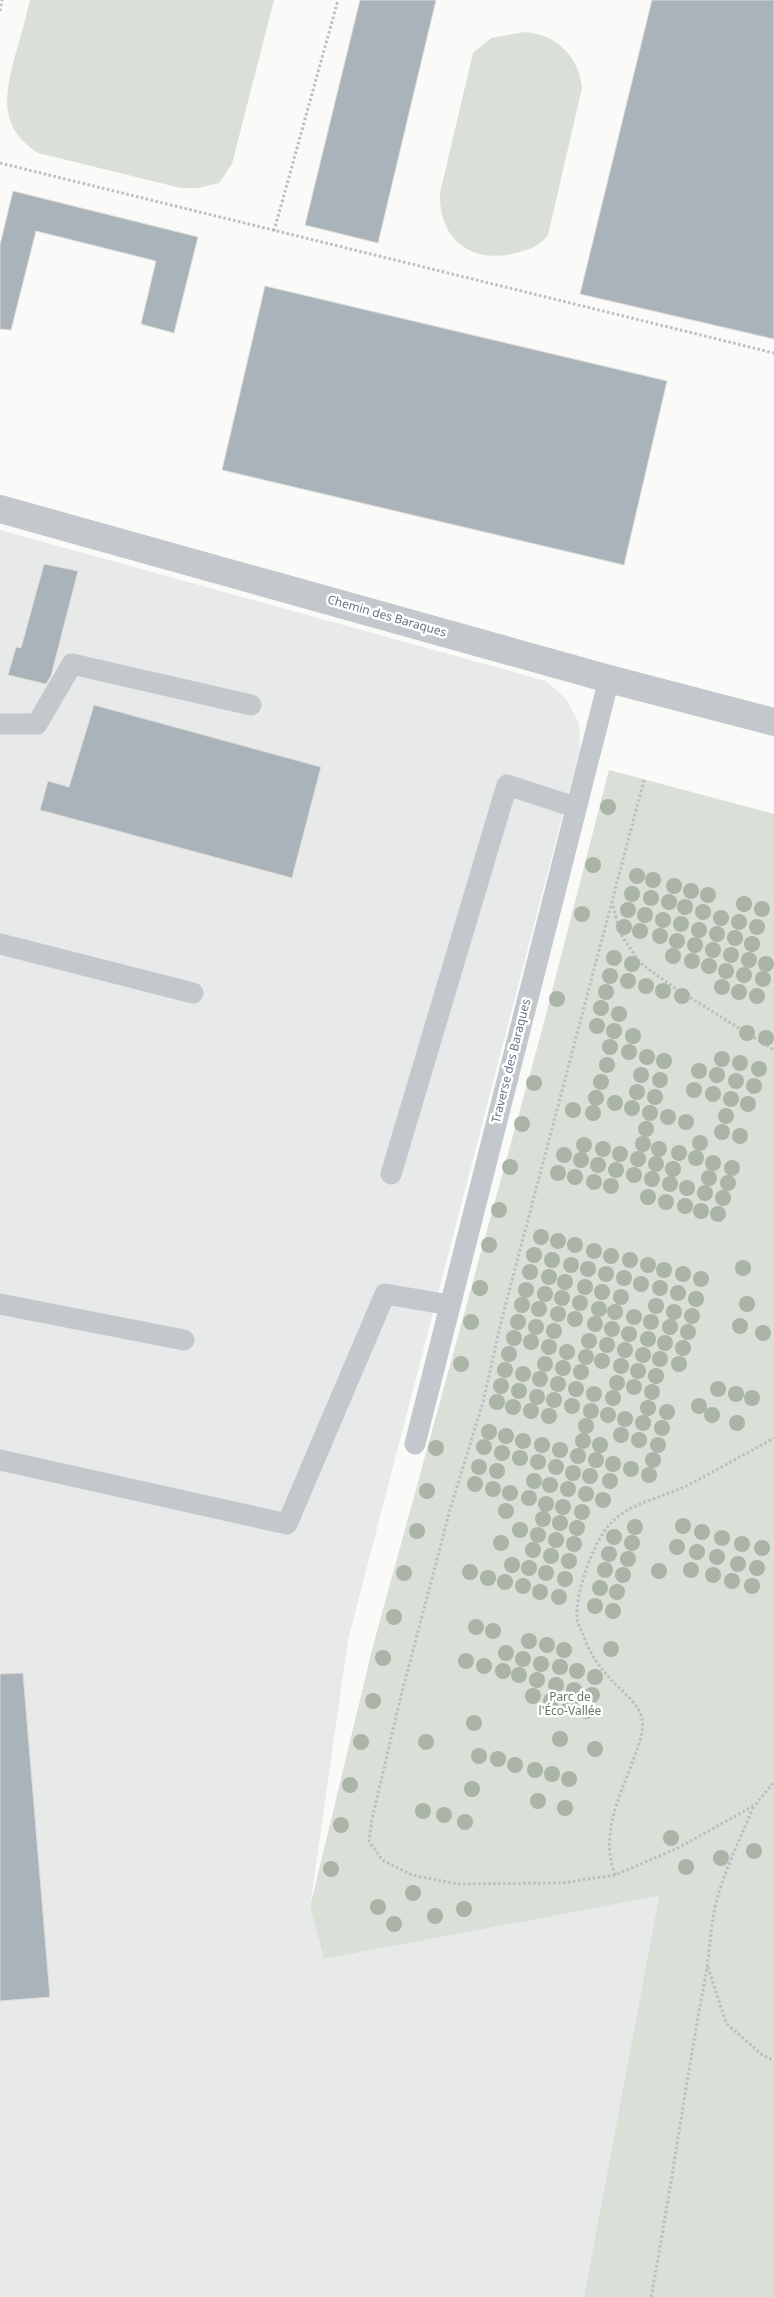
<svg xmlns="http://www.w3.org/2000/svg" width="774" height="2297" font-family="'Noto Sans',sans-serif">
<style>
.built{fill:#e8e9e9}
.green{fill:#dadfd7}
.building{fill:#aab3b9;stroke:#dcdcda}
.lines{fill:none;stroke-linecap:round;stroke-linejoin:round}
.path{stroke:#bbbfc2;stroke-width:3;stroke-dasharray:2.5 2.5;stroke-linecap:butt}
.lane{stroke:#c3c8cc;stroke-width:21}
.street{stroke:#c3c8cc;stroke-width:28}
.tree{fill:#aab4a7}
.labels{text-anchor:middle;stroke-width:5;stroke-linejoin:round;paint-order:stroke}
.street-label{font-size:12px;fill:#657683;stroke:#fff}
.park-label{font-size:12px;fill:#687a64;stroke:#fff}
</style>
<rect width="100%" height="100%" fill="#fafaf8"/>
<path class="built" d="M0 530 546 681 566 699 579 723 580 748 348 1640 310 1907 324 1959 659 1896 584 2297H0Z"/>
<path class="green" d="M30 0H274L232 164 219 183 198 188H181L38 153C0 128 4 100 14 59 20 40 25 20 30 0Z
M524 32C557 34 579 57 582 88L548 235C541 245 531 249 519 252 474 266 438 241 440 193L473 53 491 38Z
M609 770 774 814V2297H584L659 1896 324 1959 310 1907 373 1646 543 1026Z"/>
<path class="building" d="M360 0H436L378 243 305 225Z
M652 0H774V339L580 294Z
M13 191 198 237 174 333 141 324 156 261 36 231 11 330 0 329V245Z
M265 286 667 381 624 565 222 470Z
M44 564 78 571 51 676 46 684 8 675 16 647 21 648Z
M94 705 321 767 292 878 40 810 48 781 69 787Z
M23 1673 50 1997 0 2001V1674Z"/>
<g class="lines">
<path class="path" d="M0 11 2 0
M0 163 774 353
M274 231 338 0
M644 780 501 1322 483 1402 451 1506 401 1696 372 1819 369 1841 382 1860 412 1875 457 1884 562 1883 615 1875 678 1848 755 1805 774 1782
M613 906 620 933 640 963 675 988 774 1050
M615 1875C599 1831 622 1793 636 1752 640 1742 644 1730 642 1719 639 1702 617 1688 607 1675 597 1664 589 1651 584 1637 582 1631 578 1625 577 1619 575 1594 593 1542 610 1524 630 1502 663 1498 688 1485 717 1470 745 1454 774 1438
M708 1967 726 2023 761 2054 774 2061
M651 2297C671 2191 685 2085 705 1979 711 1948 710 1916 721 1886 730 1859 743 1832 754 1805"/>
<path class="lane" d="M0 724H37L72 664 251 705
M0 944 193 993
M391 1174 507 785 575 807
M0 1304 184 1340
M415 1444 609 679
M0 1460 287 1524 385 1294 450 1305"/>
<path class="street" d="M0 509 609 679 774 722"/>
</g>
<g class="tree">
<circle cx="608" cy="807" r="8"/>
<circle cx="593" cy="865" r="8"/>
<circle cx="637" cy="876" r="8"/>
<circle cx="653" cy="880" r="8"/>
<circle cx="674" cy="886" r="8"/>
<circle cx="691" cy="891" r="8"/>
<circle cx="632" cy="894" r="8"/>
<circle cx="708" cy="895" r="8"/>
<circle cx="651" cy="898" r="8"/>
<circle cx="669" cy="902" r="8"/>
<circle cx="744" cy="904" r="8"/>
<circle cx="685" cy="907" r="8"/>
<circle cx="762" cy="909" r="8"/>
<circle cx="628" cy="910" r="8"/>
<circle cx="703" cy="912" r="8"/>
<circle cx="582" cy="914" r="8"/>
<circle cx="645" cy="915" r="8"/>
<circle cx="721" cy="918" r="8"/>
<circle cx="663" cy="920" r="8"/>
<circle cx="739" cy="922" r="8"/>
<circle cx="681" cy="924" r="8"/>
<circle cx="624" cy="927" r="8"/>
<circle cx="757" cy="927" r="8"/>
<circle cx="699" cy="930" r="8"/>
<circle cx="640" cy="931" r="8"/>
<circle cx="717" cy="934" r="8"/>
<circle cx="660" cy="936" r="8"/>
<circle cx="735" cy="938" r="8"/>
<circle cx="677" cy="941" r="8"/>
<circle cx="752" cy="944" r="8"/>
<circle cx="695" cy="945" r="8"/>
<circle cx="713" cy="950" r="8"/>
<circle cx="731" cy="955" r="8"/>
<circle cx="673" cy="956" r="8"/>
<circle cx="614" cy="958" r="8"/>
<circle cx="749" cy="960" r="8"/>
<circle cx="692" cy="961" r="8"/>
<circle cx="632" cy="964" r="8"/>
<circle cx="766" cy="964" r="8"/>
<circle cx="709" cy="966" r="8"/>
<circle cx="726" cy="971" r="8"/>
<circle cx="744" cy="975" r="8"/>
<circle cx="610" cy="976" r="8"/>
<circle cx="763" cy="979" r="8"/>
<circle cx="628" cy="981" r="8"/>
<circle cx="646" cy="986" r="8"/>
<circle cx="722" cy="987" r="8"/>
<circle cx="663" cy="991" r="8"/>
<circle cx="606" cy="992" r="8"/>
<circle cx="739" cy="992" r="8"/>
<circle cx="682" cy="996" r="8"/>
<circle cx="757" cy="996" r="8"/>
<circle cx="557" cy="999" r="8"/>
<circle cx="601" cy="1008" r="8"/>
<circle cx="619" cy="1014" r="8"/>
<circle cx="597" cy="1026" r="8"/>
<circle cx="614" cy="1031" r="8"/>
<circle cx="747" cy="1033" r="8"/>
<circle cx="633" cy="1036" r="8"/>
<circle cx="766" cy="1038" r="8"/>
<circle cx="610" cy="1047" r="8"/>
<circle cx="629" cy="1052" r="8"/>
<circle cx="647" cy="1057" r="8"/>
<circle cx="722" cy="1059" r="8"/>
<circle cx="664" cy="1061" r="8"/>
<circle cx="740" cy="1063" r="8"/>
<circle cx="607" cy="1065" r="8"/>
<circle cx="759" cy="1069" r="8"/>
<circle cx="699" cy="1071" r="8"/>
<circle cx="641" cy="1075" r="8"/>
<circle cx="717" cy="1075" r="8"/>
<circle cx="660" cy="1080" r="8"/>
<circle cx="736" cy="1081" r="8"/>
<circle cx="601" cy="1082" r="8"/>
<circle cx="534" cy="1083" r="8"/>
<circle cx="754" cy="1086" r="8"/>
<circle cx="694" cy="1090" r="8"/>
<circle cx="637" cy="1092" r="8"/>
<circle cx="713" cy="1094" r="8"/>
<circle cx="655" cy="1097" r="8"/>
<circle cx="596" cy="1098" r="8"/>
<circle cx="731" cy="1099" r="8"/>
<circle cx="615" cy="1103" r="8"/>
<circle cx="748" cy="1104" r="8"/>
<circle cx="632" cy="1108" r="8"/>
<circle cx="573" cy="1110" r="8"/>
<circle cx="593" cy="1113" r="8"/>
<circle cx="650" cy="1113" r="8"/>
<circle cx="726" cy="1116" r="8"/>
<circle cx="668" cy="1117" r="8"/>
<circle cx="686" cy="1122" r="8"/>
<circle cx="522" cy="1124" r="8"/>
<circle cx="646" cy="1129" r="8"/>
<circle cx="722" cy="1132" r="8"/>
<circle cx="740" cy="1136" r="8"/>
<circle cx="700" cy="1143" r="8"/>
<circle cx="643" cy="1144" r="8"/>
<circle cx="584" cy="1145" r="8"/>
<circle cx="603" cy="1149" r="8"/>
<circle cx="659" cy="1149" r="8"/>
<circle cx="679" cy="1153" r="8"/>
<circle cx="620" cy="1154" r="8"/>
<circle cx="564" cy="1155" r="8"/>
<circle cx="696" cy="1158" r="8"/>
<circle cx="638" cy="1159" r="8"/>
<circle cx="581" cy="1160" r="8"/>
<circle cx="713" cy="1163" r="8"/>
<circle cx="656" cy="1164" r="8"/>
<circle cx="598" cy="1165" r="8"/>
<circle cx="510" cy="1167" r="8"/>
<circle cx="732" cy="1168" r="8"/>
<circle cx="673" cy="1169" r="8"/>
<circle cx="616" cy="1170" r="8"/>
<circle cx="558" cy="1173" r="8"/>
<circle cx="634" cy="1175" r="8"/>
<circle cx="575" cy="1177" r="8"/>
<circle cx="709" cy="1178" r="8"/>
<circle cx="652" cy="1179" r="8"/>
<circle cx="594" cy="1182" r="8"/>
<circle cx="728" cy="1183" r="8"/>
<circle cx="670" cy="1184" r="8"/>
<circle cx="611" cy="1186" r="8"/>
<circle cx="687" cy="1188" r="8"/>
<circle cx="705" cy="1193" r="8"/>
<circle cx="648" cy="1197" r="8"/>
<circle cx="723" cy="1198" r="8"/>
<circle cx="666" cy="1202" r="8"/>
<circle cx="685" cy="1206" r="8"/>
<circle cx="499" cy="1210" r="8"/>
<circle cx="701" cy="1211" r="8"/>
<circle cx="718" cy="1214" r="8"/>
<circle cx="541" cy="1237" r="8"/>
<circle cx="558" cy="1241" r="8"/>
<circle cx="489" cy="1245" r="8"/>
<circle cx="575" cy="1245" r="8"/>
<circle cx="594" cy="1251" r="8"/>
<circle cx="534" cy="1255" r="8"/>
<circle cx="611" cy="1256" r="8"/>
<circle cx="552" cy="1260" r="8"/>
<circle cx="630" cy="1260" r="8"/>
<circle cx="571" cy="1265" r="8"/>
<circle cx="648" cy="1265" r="8"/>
<circle cx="743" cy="1268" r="8"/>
<circle cx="588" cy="1269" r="8"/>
<circle cx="664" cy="1270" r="8"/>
<circle cx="530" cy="1272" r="8"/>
<circle cx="606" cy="1274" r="8"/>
<circle cx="683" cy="1274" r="8"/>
<circle cx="549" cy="1277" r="8"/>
<circle cx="624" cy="1278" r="8"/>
<circle cx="701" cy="1279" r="8"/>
<circle cx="565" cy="1282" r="8"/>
<circle cx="641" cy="1284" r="8"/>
<circle cx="585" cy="1287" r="8"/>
<circle cx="480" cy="1288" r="8"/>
<circle cx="660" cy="1288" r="8"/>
<circle cx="526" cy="1290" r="8"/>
<circle cx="602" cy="1292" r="8"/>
<circle cx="678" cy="1293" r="8"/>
<circle cx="545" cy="1294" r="8"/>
<circle cx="621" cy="1297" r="8"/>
<circle cx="562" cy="1298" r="8"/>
<circle cx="696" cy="1299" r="8"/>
<circle cx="580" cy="1303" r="8"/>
<circle cx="747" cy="1304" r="8"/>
<circle cx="522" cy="1305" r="8"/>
<circle cx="656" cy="1306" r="8"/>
<circle cx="539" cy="1309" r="8"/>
<circle cx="599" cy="1309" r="8"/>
<circle cx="615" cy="1312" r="8"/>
<circle cx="674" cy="1312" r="8"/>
<circle cx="558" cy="1314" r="8"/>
<circle cx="692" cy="1316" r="8"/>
<circle cx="634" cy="1317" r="8"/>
<circle cx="575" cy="1319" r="8"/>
<circle cx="471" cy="1322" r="8"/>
<circle cx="518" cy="1322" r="8"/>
<circle cx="651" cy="1322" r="8"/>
<circle cx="595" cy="1324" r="8"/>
<circle cx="740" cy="1326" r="8"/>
<circle cx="536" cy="1327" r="8"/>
<circle cx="670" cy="1327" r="8"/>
<circle cx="612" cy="1329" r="8"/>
<circle cx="554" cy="1331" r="8"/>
<circle cx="688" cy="1332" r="8"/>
<circle cx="763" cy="1333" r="8"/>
<circle cx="629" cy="1334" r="8"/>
<circle cx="514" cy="1338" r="8"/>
<circle cx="648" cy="1339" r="8"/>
<circle cx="589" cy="1341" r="8"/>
<circle cx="531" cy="1342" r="8"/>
<circle cx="665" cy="1343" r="8"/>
<circle cx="607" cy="1345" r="8"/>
<circle cx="549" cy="1347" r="8"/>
<circle cx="683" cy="1348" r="8"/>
<circle cx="625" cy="1350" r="8"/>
<circle cx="567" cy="1352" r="8"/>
<circle cx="509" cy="1354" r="8"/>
<circle cx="643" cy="1355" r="8"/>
<circle cx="586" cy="1357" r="8"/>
<circle cx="660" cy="1359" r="8"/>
<circle cx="602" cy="1361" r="8"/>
<circle cx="461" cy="1364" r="8"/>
<circle cx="545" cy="1364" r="8"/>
<circle cx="679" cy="1364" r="8"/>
<circle cx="621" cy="1366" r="8"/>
<circle cx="563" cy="1368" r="8"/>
<circle cx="505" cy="1370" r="8"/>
<circle cx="638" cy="1371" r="8"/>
<circle cx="581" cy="1372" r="8"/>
<circle cx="523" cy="1374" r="8"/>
<circle cx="656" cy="1376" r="8"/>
<circle cx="540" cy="1379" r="8"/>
<circle cx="617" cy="1383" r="8"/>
<circle cx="558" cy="1384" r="8"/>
<circle cx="501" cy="1386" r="8"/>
<circle cx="634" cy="1387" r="8"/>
<circle cx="576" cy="1389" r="8"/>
<circle cx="718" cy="1389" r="8"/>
<circle cx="519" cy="1391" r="8"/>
<circle cx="652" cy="1392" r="8"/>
<circle cx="594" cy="1394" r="8"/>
<circle cx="736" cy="1394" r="8"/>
<circle cx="537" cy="1397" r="8"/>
<circle cx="613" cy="1398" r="8"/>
<circle cx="752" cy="1398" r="8"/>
<circle cx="554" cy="1400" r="8"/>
<circle cx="497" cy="1402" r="8"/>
<circle cx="572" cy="1406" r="8"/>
<circle cx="699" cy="1406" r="8"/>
<circle cx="513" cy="1407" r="8"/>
<circle cx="648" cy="1408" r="8"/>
<circle cx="531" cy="1411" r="8"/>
<circle cx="591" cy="1411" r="8"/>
<circle cx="667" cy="1412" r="8"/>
<circle cx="608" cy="1415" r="8"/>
<circle cx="712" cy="1415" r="8"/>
<circle cx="549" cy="1416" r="8"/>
<circle cx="625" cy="1419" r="8"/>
<circle cx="643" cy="1423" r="8"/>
<circle cx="737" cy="1423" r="8"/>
<circle cx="586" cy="1426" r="8"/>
<circle cx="662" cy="1428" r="8"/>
<circle cx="489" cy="1432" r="8"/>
<circle cx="621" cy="1435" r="8"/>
<circle cx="506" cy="1436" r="8"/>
<circle cx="639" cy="1440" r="8"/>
<circle cx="523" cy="1441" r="8"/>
<circle cx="583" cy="1441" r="8"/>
<circle cx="542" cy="1445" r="8"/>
<circle cx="600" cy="1445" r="8"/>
<circle cx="658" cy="1445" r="8"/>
<circle cx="484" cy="1447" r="8"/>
<circle cx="436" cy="1448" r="8"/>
<circle cx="560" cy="1450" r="8"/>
<circle cx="502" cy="1453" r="8"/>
<circle cx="578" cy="1456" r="8"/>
<circle cx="520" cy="1458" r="8"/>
<circle cx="596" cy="1460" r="8"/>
<circle cx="653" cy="1460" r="8"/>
<circle cx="538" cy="1462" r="8"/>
<circle cx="613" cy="1464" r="8"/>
<circle cx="479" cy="1467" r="8"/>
<circle cx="556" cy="1467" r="8"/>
<circle cx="631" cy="1469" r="8"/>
<circle cx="497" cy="1471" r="8"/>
<circle cx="573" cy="1473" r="8"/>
<circle cx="649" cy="1475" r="8"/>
<circle cx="590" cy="1476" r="8"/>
<circle cx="534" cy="1481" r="8"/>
<circle cx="610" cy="1481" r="8"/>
<circle cx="475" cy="1484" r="8"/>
<circle cx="550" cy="1485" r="8"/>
<circle cx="493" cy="1489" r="8"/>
<circle cx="568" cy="1489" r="8"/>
<circle cx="427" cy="1491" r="8"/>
<circle cx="510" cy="1493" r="8"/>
<circle cx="586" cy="1494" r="8"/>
<circle cx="529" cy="1498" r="8"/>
<circle cx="603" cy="1500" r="8"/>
<circle cx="546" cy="1504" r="8"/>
<circle cx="563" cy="1507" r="8"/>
<circle cx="506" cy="1511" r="8"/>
<circle cx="582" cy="1512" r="8"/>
<circle cx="543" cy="1519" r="8"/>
<circle cx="560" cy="1523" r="8"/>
<circle cx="683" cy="1526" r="8"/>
<circle cx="635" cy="1527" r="8"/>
<circle cx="577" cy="1528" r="8"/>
<circle cx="520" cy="1530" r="8"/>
<circle cx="417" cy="1531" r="8"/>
<circle cx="702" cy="1532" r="8"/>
<circle cx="538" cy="1535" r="8"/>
<circle cx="614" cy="1537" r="8"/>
<circle cx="722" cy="1538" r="8"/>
<circle cx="556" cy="1540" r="8"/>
<circle cx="501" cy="1543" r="8"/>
<circle cx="632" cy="1543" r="8"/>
<circle cx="574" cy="1544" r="8"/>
<circle cx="742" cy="1544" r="8"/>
<circle cx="677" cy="1547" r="8"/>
<circle cx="762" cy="1548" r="8"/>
<circle cx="533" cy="1550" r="8"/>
<circle cx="697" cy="1552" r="8"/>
<circle cx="609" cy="1554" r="8"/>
<circle cx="551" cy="1556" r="8"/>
<circle cx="717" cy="1557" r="8"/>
<circle cx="628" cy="1559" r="8"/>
<circle cx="569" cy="1561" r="8"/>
<circle cx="738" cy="1564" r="8"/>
<circle cx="512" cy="1565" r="8"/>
<circle cx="529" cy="1568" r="8"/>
<circle cx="757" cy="1568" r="8"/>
<circle cx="605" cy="1570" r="8"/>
<circle cx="691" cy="1570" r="8"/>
<circle cx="659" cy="1571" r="8"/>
<circle cx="470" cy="1572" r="8"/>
<circle cx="404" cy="1573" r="8"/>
<circle cx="546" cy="1573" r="8"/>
<circle cx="623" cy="1575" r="8"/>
<circle cx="713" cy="1575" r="8"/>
<circle cx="488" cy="1578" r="8"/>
<circle cx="565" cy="1579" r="8"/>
<circle cx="732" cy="1581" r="8"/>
<circle cx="505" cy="1582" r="8"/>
<circle cx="523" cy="1586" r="8"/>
<circle cx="752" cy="1586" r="8"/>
<circle cx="600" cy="1588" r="8"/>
<circle cx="540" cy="1592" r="8"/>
<circle cx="617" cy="1592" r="8"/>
<circle cx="559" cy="1597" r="8"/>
<circle cx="595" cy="1606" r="8"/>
<circle cx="613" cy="1611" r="8"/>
<circle cx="394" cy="1617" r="8"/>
<circle cx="476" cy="1627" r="8"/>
<circle cx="493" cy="1631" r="8"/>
<circle cx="529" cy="1641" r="8"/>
<circle cx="547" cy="1645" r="8"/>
<circle cx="611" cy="1649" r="8"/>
<circle cx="564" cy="1650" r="8"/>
<circle cx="506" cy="1653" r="8"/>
<circle cx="383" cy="1658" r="8"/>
<circle cx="523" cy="1659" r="8"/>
<circle cx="466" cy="1661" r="8"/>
<circle cx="541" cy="1664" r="8"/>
<circle cx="484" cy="1666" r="8"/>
<circle cx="560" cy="1667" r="8"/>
<circle cx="503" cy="1671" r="8"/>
<circle cx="577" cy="1671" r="8"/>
<circle cx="519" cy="1675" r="8"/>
<circle cx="595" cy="1677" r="8"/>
<circle cx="537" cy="1680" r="8"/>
<circle cx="556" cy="1685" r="8"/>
<circle cx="574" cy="1690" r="8"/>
<circle cx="592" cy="1695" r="8"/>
<circle cx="533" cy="1696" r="8"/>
<circle cx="373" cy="1701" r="8"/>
<circle cx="551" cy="1701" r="8"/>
<circle cx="570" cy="1705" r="8"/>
<circle cx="586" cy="1711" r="8"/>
<circle cx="474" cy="1723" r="8"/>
<circle cx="560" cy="1739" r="8"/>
<circle cx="361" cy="1742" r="8"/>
<circle cx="426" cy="1742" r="8"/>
<circle cx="595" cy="1749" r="8"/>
<circle cx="479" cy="1756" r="8"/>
<circle cx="498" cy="1759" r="8"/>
<circle cx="515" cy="1765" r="8"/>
<circle cx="535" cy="1770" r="8"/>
<circle cx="552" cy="1774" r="8"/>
<circle cx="569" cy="1779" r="8"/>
<circle cx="350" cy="1785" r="8"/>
<circle cx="472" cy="1789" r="8"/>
<circle cx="538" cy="1801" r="8"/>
<circle cx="565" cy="1808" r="8"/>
<circle cx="423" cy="1811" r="8"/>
<circle cx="444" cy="1815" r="8"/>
<circle cx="465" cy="1822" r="8"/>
<circle cx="341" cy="1825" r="8"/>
<circle cx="671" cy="1838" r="8"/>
<circle cx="754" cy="1851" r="8"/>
<circle cx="721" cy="1858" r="8"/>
<circle cx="686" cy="1867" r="8"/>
<circle cx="331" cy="1869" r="8"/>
<circle cx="413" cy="1893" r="8"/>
<circle cx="378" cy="1907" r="8"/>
<circle cx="464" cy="1909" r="8"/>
<circle cx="435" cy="1916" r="8"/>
<circle cx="394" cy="1924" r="8"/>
</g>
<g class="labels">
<g class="street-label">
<text transform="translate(387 616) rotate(16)" y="4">Chemin des Baraques</text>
<text transform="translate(511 1061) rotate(-76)" y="4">Traverse des Baraques</text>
</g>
<g class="park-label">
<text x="570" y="1701">Parc de<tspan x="570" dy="14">l'Éco-Vallée</tspan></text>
</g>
</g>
</svg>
